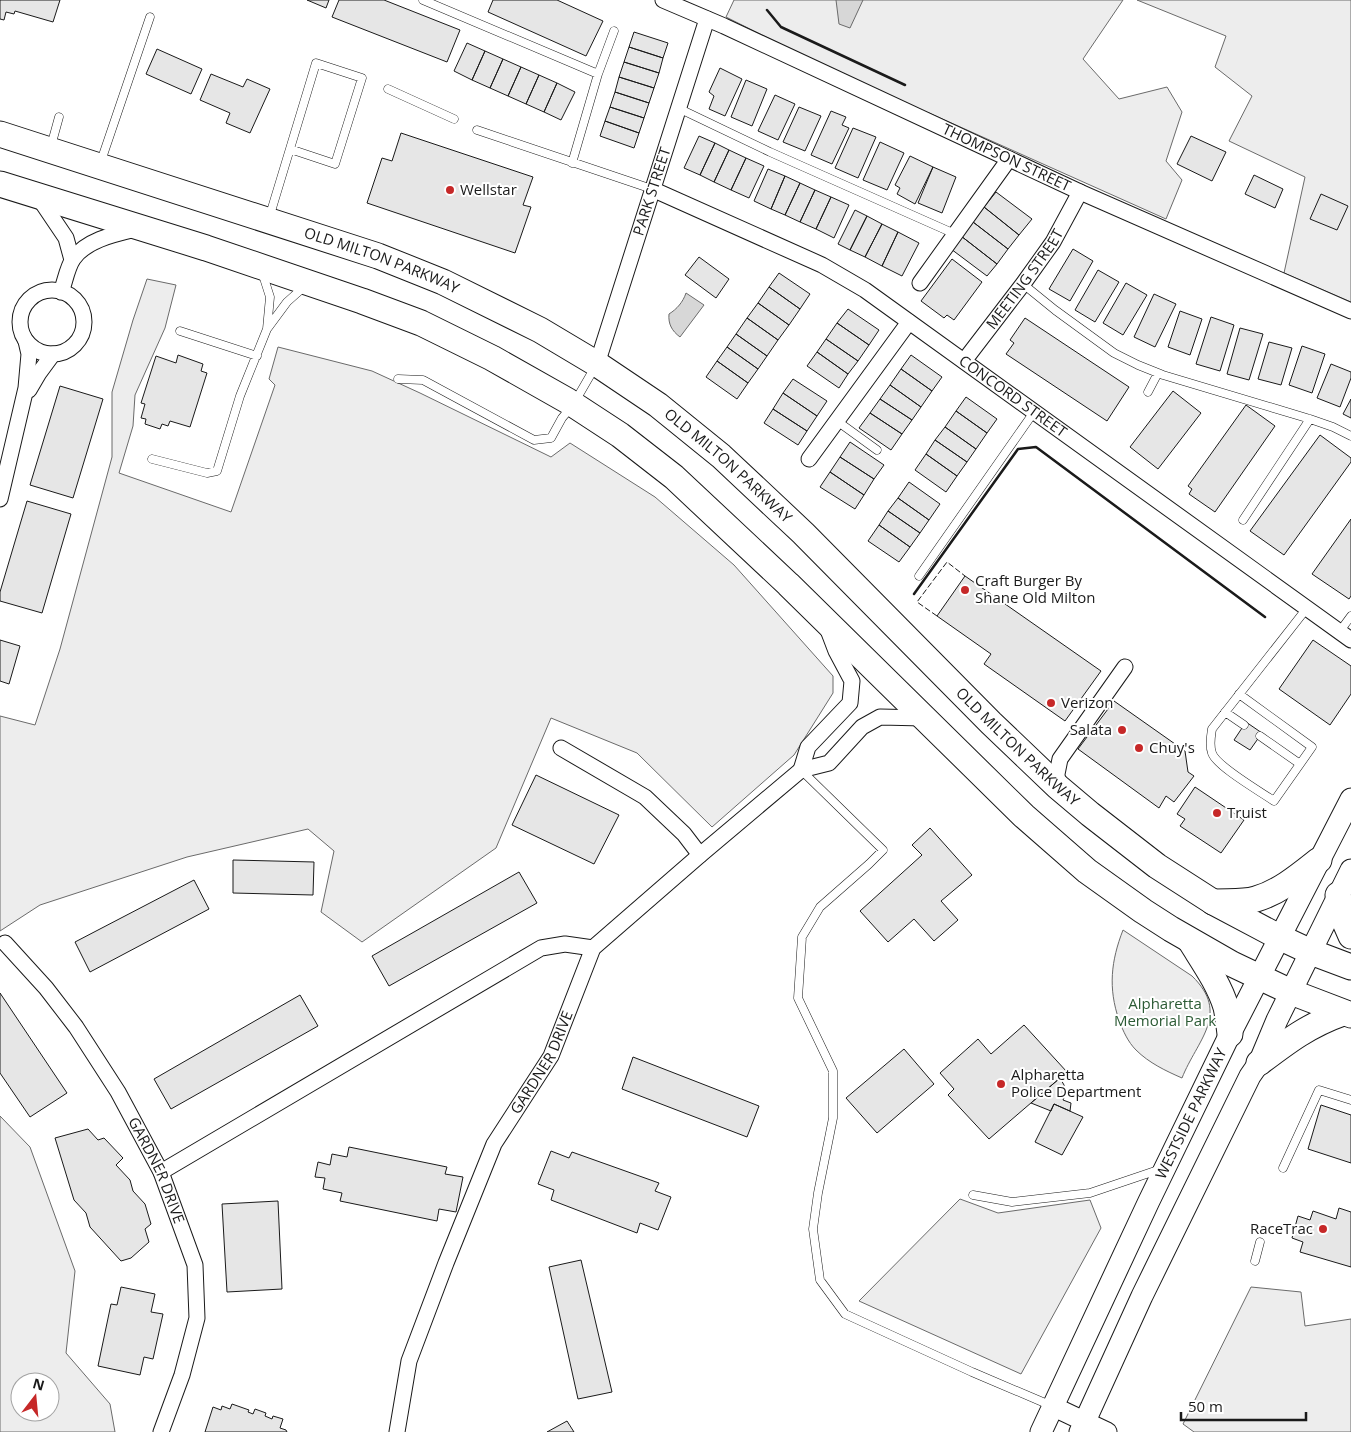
<svg xmlns="http://www.w3.org/2000/svg" width="1351" height="1432" font-family="'Open Sans',sans-serif">
<style>
.green{fill:#ededed;stroke:#6a6a6a;fill-rule:evenodd}
.water{fill:#d7d7d7;stroke:#6a6a6a}
.building{fill:#e6e6e6;stroke:#1a1a1a}
.lines{fill:none;stroke-linecap:round;stroke-linejoin:round}
.service-casing{stroke:#1a1a1a;stroke-width:9}
.minor-casing{stroke:#1a1a1a;stroke-width:17}
.tertiary-casing{stroke:#1a1a1a;stroke-width:21}
.secondary-casing{stroke:#1a1a1a;stroke-width:23}
.trunk-casing{stroke:#1a1a1a;stroke-width:27}
.service{stroke:#fff;stroke-width:8}
.minor{stroke:#fff;stroke-width:15}
.tertiary{stroke:#fff;stroke-width:19}
.secondary{stroke:#fff;stroke-width:21}
.trunk{stroke:#fff;stroke-width:25}
.fence{stroke:#1a1a1a;stroke-width:1;stroke-dasharray:6 2.5;stroke-linecap:butt}
.wall{stroke:#1a1a1a;stroke-width:2.5}
.poi-dot{fill:#c62828;stroke:#fff;stroke-width:2}
.labels{text-anchor:middle;stroke-width:4;stroke-linejoin:round;paint-order:stroke}
.street-label{font-size:15px;fill:#1a1a1a;stroke:#fff}
.poi-label{font-size:15px;fill:#1a1a1a;stroke:#fff;text-anchor:start}
.park-label{font-size:15px;fill:#2b5a34;stroke:#fff}
</style>
<rect width="100%" height="100%" fill="#fff"/>
<path class="green" d="M734 0H1123L1083 59 1119 99 1167 87 1182 112 1166 161 1182 180 1166 219 929 113 927 118 726 17Z
M1137 0H1351V302L1284 273 1305 177 1229 141 1252 96 1215 67 1226 36Z
M147 279 176 285 165 328 135 395 133 426 119 473 231 512 275 385 269 379 278 347 372 371 420 393 551 457 570 443 655 497 734 565 833 676V693L794 755 712 827 637 753 551 718 496 848 362 942 321 912 334 851 308 829 187 857 40 905 0 931V716L35 725 60 649 112 457V392L133 320Z
M1123 930 1192 976C1231 1014 1197 1040 1182 1078 1166 1071 1149 1063 1136 1050 1128 1042 1123 1031 1119 1020 1108 988 1111 961 1123 930Z
M0 1116 30 1147 75 1271 66 1353 110 1404 115 1432H0ZM20 1382H50V1412H20Z
M960 1199 998 1213 1090 1200 1101 1228 1021 1374 859 1301Z
M1251 1287 1301 1292 1305 1326 1351 1319V1432H1194L1183 1424Z"/>
<path class="water" d="M836 0H863L850 28 839 24Z
M686 293 704 305 680 337C672 331 668 324 669 314 677 309 683 302 686 293Z"/>
<path class="building" d="M0 0H60L53 22 15 11 14 14 6 12 4 20 0 19Z
M307 0H329L326 8Z
M339 0H384L460 30 447 62 332 17Z
M493 0H557L603 21 586 56 488 12Z
M634 32 668 43 663 58 629 47Z
M467 43 485 51 472 80 454 71Z
M629 47 663 58 659 73 624 62Z
M157 49 202 69 191 94 146 74Z
M485 51 503 59 490 88 472 80Z
M503 59 521 67 508 96 490 88Z
M624 62 659 73 654 88 619 77Z
M521 67 539 75 526 104 508 96Z
M720 68 742 79 725 116 709 109 714 96 709 92Z
M211 74 243 87 247 79 270 89 250 133 226 123 230 113 200 100Z
M539 75 557 83 544 112 526 104Z
M619 77 654 88 649 103 615 92Z
M746 80 767 89 752 126 731 117Z
M557 83 575 92 561 120 544 112Z
M615 92 649 103 644 118 610 107Z
M775 95 795 104 778 140 758 131Z
M610 107 644 118 639 133 605 121Z
M799 107 821 116 805 151 783 142Z
M831 111 846 117 842 125 849 128 832 164 811 155Z
M605 121 639 133 634 148 600 136Z
M853 128 876 137 858 178 835 168Z
M401 133 533 177 523 205 531 207 515 253 367 203 382 158 392 161Z
M699 136 715 143 700 175 684 168Z
M1191 136 1226 152 1212 181 1177 164Z
M880 142 904 153 887 190 863 180Z
M715 143 729 150 714 182 700 175Z
M729 150 746 158 731 190 714 182Z
M910 156 933 167 915 204 897 194 900 188 895 185Z
M746 158 764 166 749 198 731 190Z
M933 167 956 177 942 213 918 203Z
M768 169 785 176 771 209 754 201Z
M1254 175 1283 189 1275 208 1245 194Z
M785 176 800 183 785 215 771 209Z
M800 183 815 190 800 222 785 215Z
M815 190 831 197 816 229 800 222Z
M996 192 1032 219 1019 235 984 207Z
M1321 194 1348 206 1337 230 1310 219Z
M831 197 849 205 834 238 816 229Z
M984 207 1019 235 1008 249 973 222Z
M855 210 867 216 850 250 838 244Z
M867 216 882 224 865 257 850 250Z
M973 222 1008 249 997 264 961 236Z
M882 224 898 232 882 266 865 257Z
M898 232 919 243 902 276 882 266Z
M961 236 997 264 987 276 951 249Z
M1073 249 1093 261 1070 301 1049 289Z
M699 257 729 279 716 298 685 275Z
M952 259 982 282 954 320 947 315 944 318 921 301Z
M1098 270 1119 282 1095 322 1075 310Z
M779 273 810 294 800 309 769 287Z
M1126 283 1147 295 1123 335 1103 323Z
M769 287 800 309 789 325 758 303Z
M1154 294 1176 304 1155 347 1134 337Z
M758 303 789 325 778 340 747 318Z
M848 309 879 330 869 345 837 323Z
M1180 311 1202 319 1190 355 1168 347Z
M1211 317 1234 325 1220 371 1196 364Z
M747 318 778 340 767 356 736 334Z
M1025 318 1129 387 1107 421 1006 354 1014 343 1010 340Z
M837 323 869 345 858 361 826 339Z
M1240 328 1263 334 1249 380 1227 374Z
M736 334 767 356 758 369 727 347Z
M826 339 858 361 848 374 817 352Z
M1269 342 1292 348 1281 385 1258 379Z
M1302 346 1325 354 1312 393 1289 385Z
M727 347 758 369 748 383 717 361Z
M817 352 848 374 839 388 807 366Z
M178 355 203 364 201 371 207 373 190 427 170 421 168 426 162 424 160 429 145 424 146 419 141 418 145 404 141 403 156 356 176 363Z
M911 355 942 377 932 391 901 369Z
M717 361 748 383 737 399 706 377Z
M1331 364 1351 372V378L1340 407 1317 398Z
M901 369 932 391 921 407 890 385Z
M793 379 827 401 817 416 783 393Z
M890 385 921 407 912 420 880 399Z
M60 386 103 399 73 498 30 485Z
M1173 391 1201 413 1158 469 1130 447Z
M783 393 817 416 807 431 773 409Z
M966 397 997 419 987 433 956 411Z
M880 399 912 420 902 434 870 413Z
M1351 399V418L1343 414Z
M1246 405 1275 426 1215 512 1189 494 1192 489 1188 486Z
M773 409 807 431 798 445 764 423Z
M956 411 987 433 976 449 945 427Z
M870 413 902 434 891 450 859 428Z
M945 427 976 449 967 462 935 440Z
M1320 435 1351 458V462L1284 555 1250 531Z
M935 440 967 462 957 476 926 454Z
M850 442 884 465 874 479 840 457Z
M926 454 957 476 946 492 915 470Z
M840 457 874 479 864 495 830 472Z
M830 472 864 495 855 509 820 487Z
M909 482 940 504 929 520 898 498Z
M898 498 929 520 920 533 888 511Z
M27 501 71 514 42 613 0 601V592Z
M888 511 920 533 910 547 879 525Z
M1351 519V596L1349 599 1312 574Z
M879 525 910 547 899 562 868 541Z
M965 576 1101 671 1065 721 984 664 991 654 937 616Z
M0 640 20 646 9 684 0 681Z
M1313 640 1351 666V694L1330 725 1279 689Z
M1114 701 1185 751 1188 772 1194 776 1174 802 1166 796 1159 808 1078 749Z
M1246 722 1262 733 1250 750 1234 740Z
M536 775 619 815 594 864 512 825Z
M1195 787 1244 820 1221 853 1180 826 1185 819 1177 814Z
M930 828 972 875 941 901 958 920 934 941 914 919 888 942 860 911 922 855 912 845Z
M233 860 314 862 313 895 233 893Z
M519 872 537 903 389 986 372 956Z
M194 880 209 909 90 972 75 942Z
M0 993 67 1093 30 1117 0 1073Z
M300 995 318 1026 171 1109 154 1079Z
M1024 1025 1067 1072 989 1139 948 1095 954 1089 940 1073 978 1039 991 1054Z
M904 1049 934 1084 877 1133 846 1098Z
M633 1057 759 1106 747 1137 622 1089Z
M1060 1078 1064 1085 1066 1093 1063 1100 1071 1103 1070 1111 1054 1104 1051 1111 1031 1103Z
M1054 1104 1083 1117 1062 1155 1035 1142Z
M1321 1105 1351 1115V1163L1308 1149Z
M88 1129 98 1140 104 1138 123 1158 116 1165 130 1180 133 1191 145 1204 151 1224 145 1229 149 1242 131 1258 121 1261 90 1227 86 1213 74 1200 55 1138Z
M349 1147 447 1167 445 1174 463 1177 456 1212 439 1209 437 1221 340 1201 342 1193 323 1189 325 1178 315 1177 318 1162 330 1165 332 1154 347 1157Z
M551 1151 569 1158 572 1152 659 1183 655 1191 671 1197 658 1230 640 1223 637 1233 551 1200 554 1190 538 1184Z
M278 1201 282 1289 227 1292 222 1204Z
M1339 1208 1351 1212V1267L1300 1252 1303 1242 1292 1238 1298 1216 1310 1220 1313 1211 1336 1219Z
M581 1260 612 1392 578 1399 549 1267Z
M121 1287 155 1294 151 1312 163 1314 153 1359 144 1357 140 1375 98 1366 111 1304 117 1305Z
M232 1404 249 1410 248 1412 253 1414 255 1409 266 1413 265 1416 272 1419 273 1416 283 1419 280 1428 286 1430 287 1432H205L213 1407 221 1410 222 1406 230 1409Z
M567 1421 574 1432H547Z"/>
<g class="lines">
<defs>
<path id="service" d="M423 0 598 74
M388 89 454 119
M678 108 770 152 955 234
M477 130 652 189
M51 146 59 117
M572 163 598 74 614 31
M100 164 150 17
M269 218 316 63 362 78 335 164 290 149
M1023 284 1055 310 1114 353 1138 365 1163 375 1310 419 1333 427 1351 436
M267 329 287 302 305 286
M180 331 257 356
M398 379 423 380 534 440 551 438 562 418 573 405 595 367
M1148 392 1158 373
M837 421 877 450
M152 459 207 473 217 471 240 396 267 329 270 297 262 272
M1243 520 1310 419
M919 576 1034 412
M1340 631 1351 616
M1239 694 1312 747 1274 801C1261 792 1216 766 1212 753 1209 745 1211 736 1212 729L1307 608
M1225 712 1244 725
M1260 736 1300 764
M801 770 883 850 869 864 820 907 802 937 798 998 833 1071V1118L818 1193 813 1229 820 1280 845 1314 972 1372 1052 1406
M1283 1168 1319 1090 1351 1100
M973 1195 1012 1202 1090 1193 1161 1169
M1255 1261 1260 1242"/>
<g id="minor">
<path id="s1" d="M663 0 724 26 1080 192 1351 311"/>
<path id="s2" d="M652 189 822 265 865 290 1351 640"/>
<path d="M39 198 66 238 72 260"/>
<path d="M920 283 1009 159"/>
<circle cx="52" cy="322" r="32"/>
<path d="M61 292C65 282 67 268 73 259 86 240 115 234 136 229"/>
<path id="s3" d="M964 361 1023 284 1053 242 1080 192"/>
<path id="s4" d="M597 364 707 19"/>
<path d="M29 390 39 373 53 354"/>
<path d="M809 459 909 322"/>
<path d="M0 499 26 388 29 354 26 341"/>
<path d="M561 748 645 797 684 834 700 855"/>
<path d="M801 770 808 747 850 703 852 681 836 651 828 630"/>
<path d="M1058 787 1057 774 1060 759 1125 667"/>
<path id="s5" d="M5 943 46 988 76 1027 118 1092 161 1172 195 1265 197 1318 182 1375 161 1432"/>
<path d="M161 1172 541 948 565 944 593 948"/>
<path id="s6" d="M397 1432 409 1361 446 1263 494 1144 551 1056 593 948 700 855 801 770 829 763 862 727 880 717 924 718"/>
</g>
<path id="tertiary" d="M1052 1406 1107 1432"/>
<g id="secondary">
<path id="s7" d="M1041 1432 1149 1201 1230 1034 1351 799"/>
<path d="M1080 1432 1142 1296 1250 1076 1259 1063 1277 1020 1351 870"/>
</g>
<g id="trunk">
<path id="s8" d="M0 134 378 256 443 282 540 330 597 364 658 405 721 456 803 533 991 723 1058 787 1090 814 1157 866 1213 902 1279 937 1311 952 1351 967"/>
<path d="M0 184 206 248 362 301 421 323 492 358 568 401 620 435 674 477 788 584 1024 816 1087 871 1143 911 1171 929 1232 964 1291 992 1351 1015"/>
<path d="M1338 895 1344 920 1351 936"/>
<path d="M1213 902C1227 901 1243 903 1256 899 1280 892 1300 875 1319 860"/>
<path d="M1191 942C1204 963 1219 984 1226 1007 1228 1016 1229 1026 1230 1034"/>
<path d="M1259 1063C1288 1041 1309 1025 1343 1013"/>
</g>
</defs>
<use href="#service" class="service-casing"/>
<use href="#minor" class="minor-casing"/>
<use href="#tertiary" class="tertiary-casing"/>
<use href="#secondary" class="secondary-casing"/>
<use href="#trunk" class="trunk-casing"/>
<use href="#service" class="service"/>
<use href="#minor" class="minor"/>
<use href="#tertiary" class="tertiary"/>
<use href="#secondary" class="secondary"/>
<use href="#trunk" class="trunk"/>
<path class="fence" d="M937 616 917 602 947 562 965 576"/>
<path class="wall" d="M767 10 781 27 905 85
M914 594 1018 449 1036 447 1265 617"/>
</g>
<g class="poi-dot">
<circle cx="450" cy="190" r="5"/>
<circle cx="965" cy="590" r="5"/>
<circle cx="1051" cy="703" r="5"/>
<circle cx="1122" cy="730" r="5"/>
<circle cx="1139" cy="748" r="5"/>
<circle cx="1217" cy="813" r="5"/>
<circle cx="1001" cy="1084" r="5"/>
<circle cx="1323" cy="1229" r="5"/>
</g>
<g class="labels">
<g class="street-label">
<text dy="5" stroke="none"><textPath href="#s1" startOffset="378">THOMPSON STREET</textPath></text>
<text dy="5" stroke="none"><textPath href="#s4" startOffset="181">PARK STREET</textPath></text>
<text dy="5" stroke="none"><textPath href="#s8" startOffset="402">OLD MILTON PARKWAY</textPath></text>
<text dy="5" stroke="none"><textPath href="#s3" startOffset="102">MEETING STREET</textPath></text>
<text dy="5" stroke="none"><textPath href="#s2" startOffset="418">CONCORD STREET</textPath></text>
<text dy="5" stroke="none"><textPath href="#s8" startOffset="808">OLD MILTON PARKWAY</textPath></text>
<text dy="5" stroke="none"><textPath href="#s8" startOffset="1212">OLD MILTON PARKWAY</textPath></text>
<text dy="5" stroke="none"><textPath href="#s6" startOffset="400">GARDNER DRIVE</textPath></text>
<text dy="5" stroke="none"><textPath href="#s7" startOffset="352">WESTSIDE PARKWAY</textPath></text>
<text dy="5" stroke="none"><textPath href="#s5" startOffset="275">GARDNER DRIVE</textPath></text>
</g>
<g class="poi-label">
<text x="460" y="195">Wellstar</text>
<text x="975" y="586">Craft Burger By<tspan x="975" dy="17">Shane Old Milton</tspan></text>
<text x="1061" y="708">Verizon</text>
<text x="1112" y="735" text-anchor="end">Salata</text>
<text x="1149" y="753">Chuy's</text>
<text x="1227" y="818">Truist</text>
<text x="1011" y="1080">Alpharetta<tspan x="1011" dy="17">Police Department</tspan></text>
<text x="1313" y="1234" text-anchor="end">RaceTrac</text>
</g>
<g class="park-label">
<text x="1165" y="1009">Alpharetta<tspan x="1165" dy="17">Memorial Park</tspan></text>
</g>
</g>
<g transform="translate(35 1397) rotate(16)"><circle r="24" fill="#ffffff" stroke="#a3a3a3"/>
<path d="M0-4L9 19L0 12L-9 19Z" fill="#c62828"/>
<text y="-8" font-size="14" font-weight="bold" text-anchor="middle" fill="#1a1a1a">N</text>
</g>
<path d="M1181 1412v8h125v-8" fill="none" stroke="#1a1a1a" stroke-width="2.5"/>
<text x="1188" y="1412" font-size="15" fill="#1a1a1a" stroke="#ffffff" stroke-width="4" paint-order="stroke">50 m</text>
</svg>
